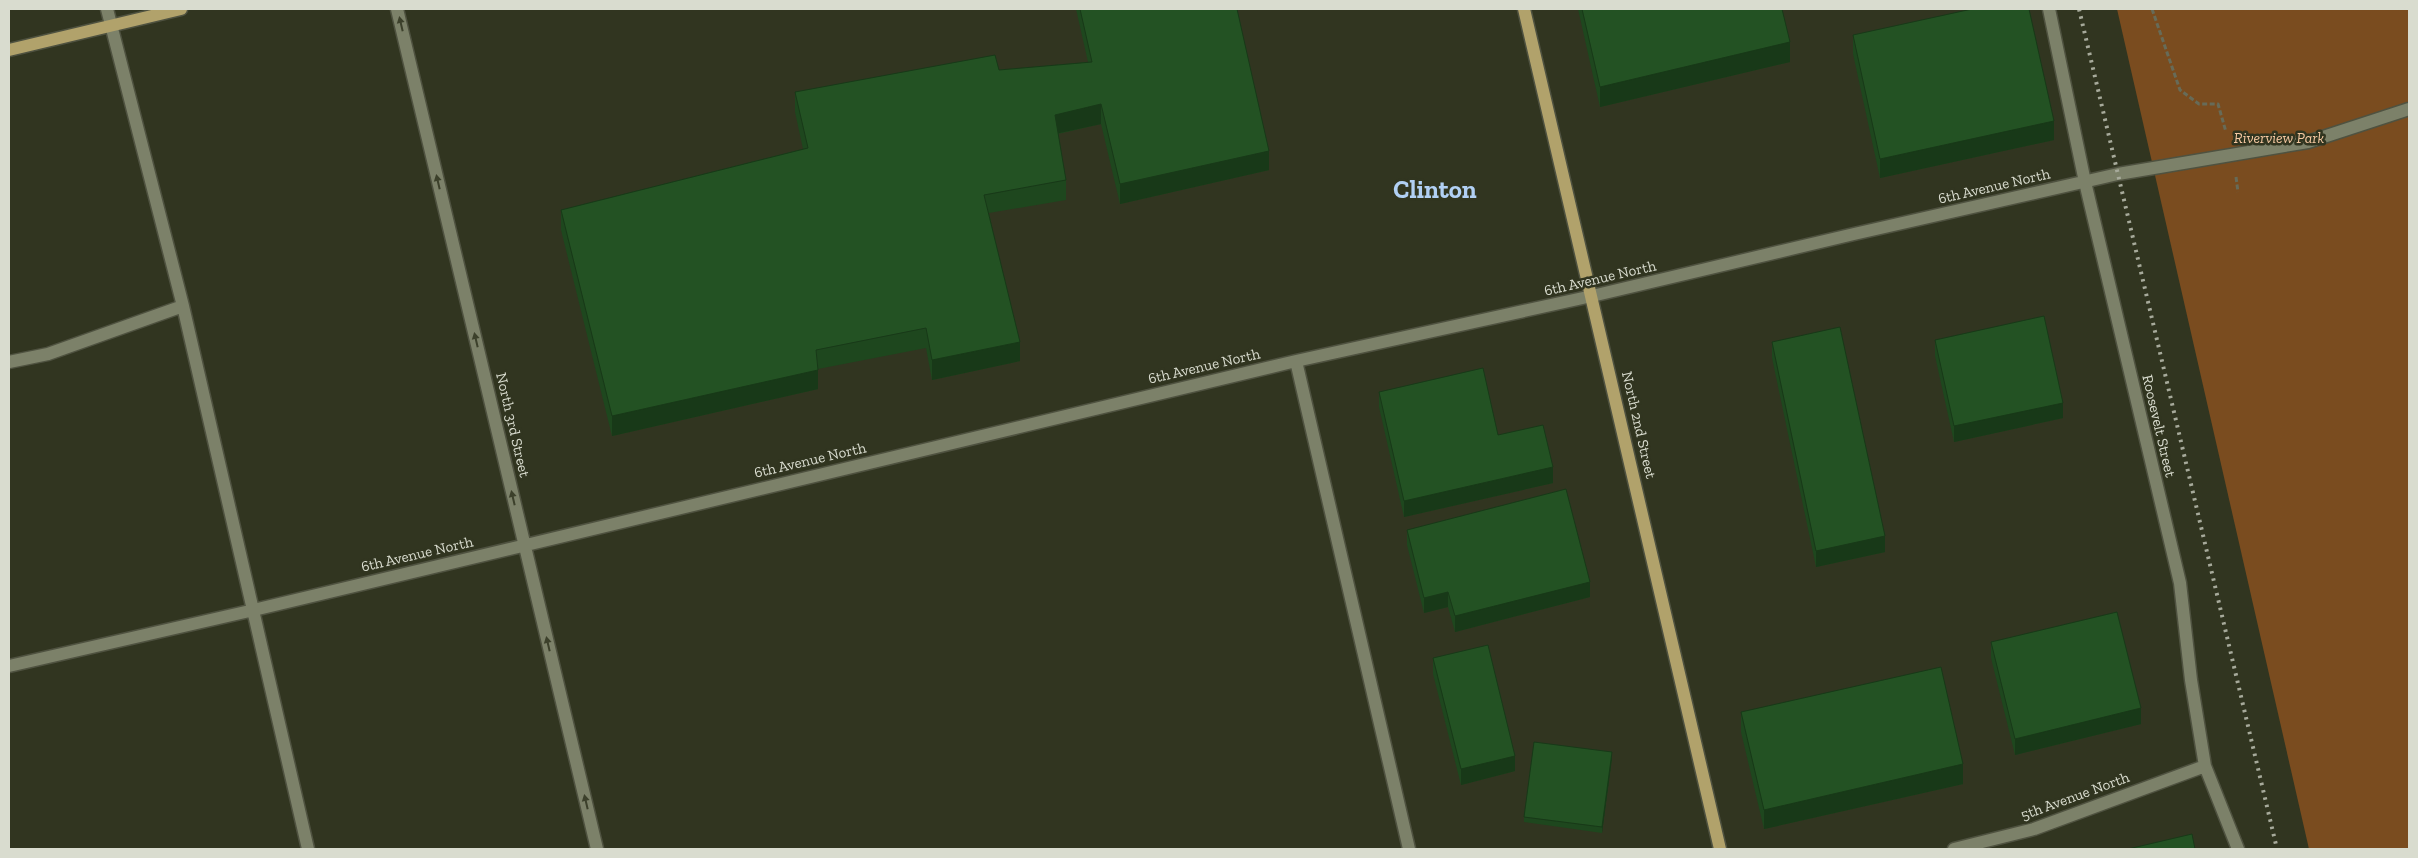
<svg xmlns="http://www.w3.org/2000/svg" width="2418" height="858" font-family="'Zilla Slab',serif">
<style>
.green{fill:#7a4c1f}
.lines{fill:none;stroke-linecap:round;stroke-linejoin:round}
.minor-casing{stroke:#4f5240;stroke-width:15}
.major-casing{stroke:#4f5240;stroke-width:15}
.path{stroke:#676b58;stroke-width:3;stroke-dasharray:5 2.5;stroke-linecap:butt}
.minor{stroke:#7c8169;stroke-width:12}
.major{stroke:#b1a26b;stroke-width:12}
.rail{stroke:#a7aa9b;stroke-width:4;stroke-dasharray:2.5 5;stroke-linecap:butt}
.wall{fill:#1e471e}
.shaded-wall{fill:#183918}
.building{fill:#235223;stroke:#183918}
.oneway{fill:#3c402b}
.labels{text-anchor:middle;stroke-width:5;stroke-linejoin:round;paint-order:stroke}
.park-label{font-size:15px;font-style:italic;fill:#f6c9a2;stroke:#313520}
.street-label{font-size:15px;fill:#d9dccf;stroke:#313520}
.town-label{font-size:25px;font-weight:bold;fill:#b1d0f4;stroke:#313520}
</style>
<rect width="100%" height="100%" fill="#313520"/>
<path class="green" d="M2117 9H2409V849H2309Z"/>
<g class="lines">
<defs>
<path id="minor" d="M107 9 183 306 308 849
M397 9 597 849
M2049 9 2085 182 2180 583 2191 680 2205 766 2238 849
M1296 361 1409 849
M9 362 48 354 183 306
M9 666 254 610 1296 361 1592 296 1854 234 2118 174 2308 142 2409 109
M1954 849 2034 829 2205 766"/>
<path id="major" d="M1524 9 1720 849
M9 50 181 9"/>
</defs>
<use href="#minor" class="minor-casing"/>
<use href="#major" class="major-casing"/>
<path class="path" d="M2152 9 2180 90 2199 104H2218L2226 132
M2236 177 2238 192"/>
<use href="#minor" class="minor"/>
<use href="#major" class="major"/>
<path class="rail" d="M2079 9 2277 849"/>
</g>
<path class="wall" d="M1076 9H1237L1269 170 1120 204 1101 124 1058 134 1066 180V200L989 213 1020 361 932 380 926 348 818 369V389L612 436 561 230V210L803 149 795 112V92L999 70 1088 62Z
M1578 9H1782L1790 62 1600 107Z
M1853 35 2054 140 1880 178 1853 54Z
M1935 340 2063 418 1954 442 1935 356Z
M1772 342 1885 552 1816 567 1772 358Z
M1379 392 1498 435 1553 483 1404 517 1379 407Z
M1407 530 1590 597 1455 632 1448 607 1424 613 1407 545Z
M1991 642 2141 724 2015 755 1991 658Z
M1433 658 1515 771 1461 785 1433 674Z
M1741 712 1963 784 1764 829 1741 732Z
M1612 758 1602 833 1524 822V817Z"/>
<path class="shaded-wall" d="M1790 42V62L1600 107V87Z
M1101 104V124L1055 134V115Z
M2054 121V140L1880 178V159Z
M1269 151V170L1120 204V184Z
M1020 342V361L932 380V360Z
M818 370V389L612 436V416Z
M2063 403V418L1954 442V426Z
M1553 467V483L1404 517V501Z
M1885 536V552L1816 567V551Z
M1590 582V597L1455 632V616Z
M1448 592V607L1424 613V598Z
M2141 708V724L2015 755V739Z
M1612 752V758L1602 833V827Z
M1515 756V771L1461 785V769Z
M1963 764V784L1764 829V810Z"/>
<path class="building" d="M1080 9H1237L1269 151 1120 184 1101 104 1055 115 1066 180 984 195 1020 342 932 360 926 328 816 350 818 370 612 416 561 210 808 148 795 92 995 55 999 70 1092 62Z
M1582 9H1782L1790 42 1600 87Z
M1972 9H2029L2054 121 1880 159 1853 35Z
M2044 316 2063 403 1954 426 1935 340Z
M1840 327 1885 536 1816 551 1772 342Z
M1483 368 1498 435 1543 425 1553 467 1404 501 1379 392Z
M1566 489 1590 582 1455 616 1448 592 1424 598 1407 530Z
M2117 612 2141 708 2015 739 1991 642Z
M1488 645 1515 756 1461 769 1433 658Z
M1941 667 1963 764 1764 810 1741 712Z
M1534 742 1612 752 1602 827 1524 817Z
M2192 834 2195 849H2128Z"/>
<defs><path id="oneway-solid" d="M-6-.8H1V-3.2L6.5 0L1 3.2V.8H-6Z" transform="scale(1.25)"/></defs>
<g class="oneway">
<use href="#oneway-solid" transform="translate(401 24) rotate(-103)"/>
<use href="#oneway-solid" transform="translate(438 182) rotate(-103)"/>
<use href="#oneway-solid" transform="translate(476 340) rotate(-103)"/>
<use href="#oneway-solid" transform="translate(513 498) rotate(-103)"/>
<use href="#oneway-solid" transform="translate(548 644) rotate(-103)"/>
<use href="#oneway-solid" transform="translate(586 802) rotate(-103)"/>
</g>
<g class="labels">
<g class="park-label">
<text x="2279" y="143">Riverview Park</text>
</g>
<g class="street-label">
<text transform="translate(1994 186) rotate(-13)" y="5">6th Avenue North</text>
<text transform="translate(1600 278) rotate(-13)" y="5">6th Avenue North</text>
<text transform="translate(1204 366) rotate(-13)" y="5">6th Avenue North</text>
<text transform="translate(513 425) rotate(77)" y="5">North 3rd Street</text>
<text transform="translate(1639 425) rotate(77)" y="5">North 2nd Street</text>
<text transform="translate(2159 426) rotate(77)" y="5">Roosevelt Street</text>
<text transform="translate(810 460) rotate(-13)" y="5">6th Avenue North</text>
<text transform="translate(417 554) rotate(-13)" y="5">6th Avenue North</text>
<text transform="translate(2075 796) rotate(-20)" y="5">5th Avenue North</text>
</g>
<g class="town-label">
<text x="1435" y="198">Clinton</text>
</g>
</g>
<rect width="2418" height="858" fill="none" stroke="#d9dccf" stroke-width="20"/>
</svg>
